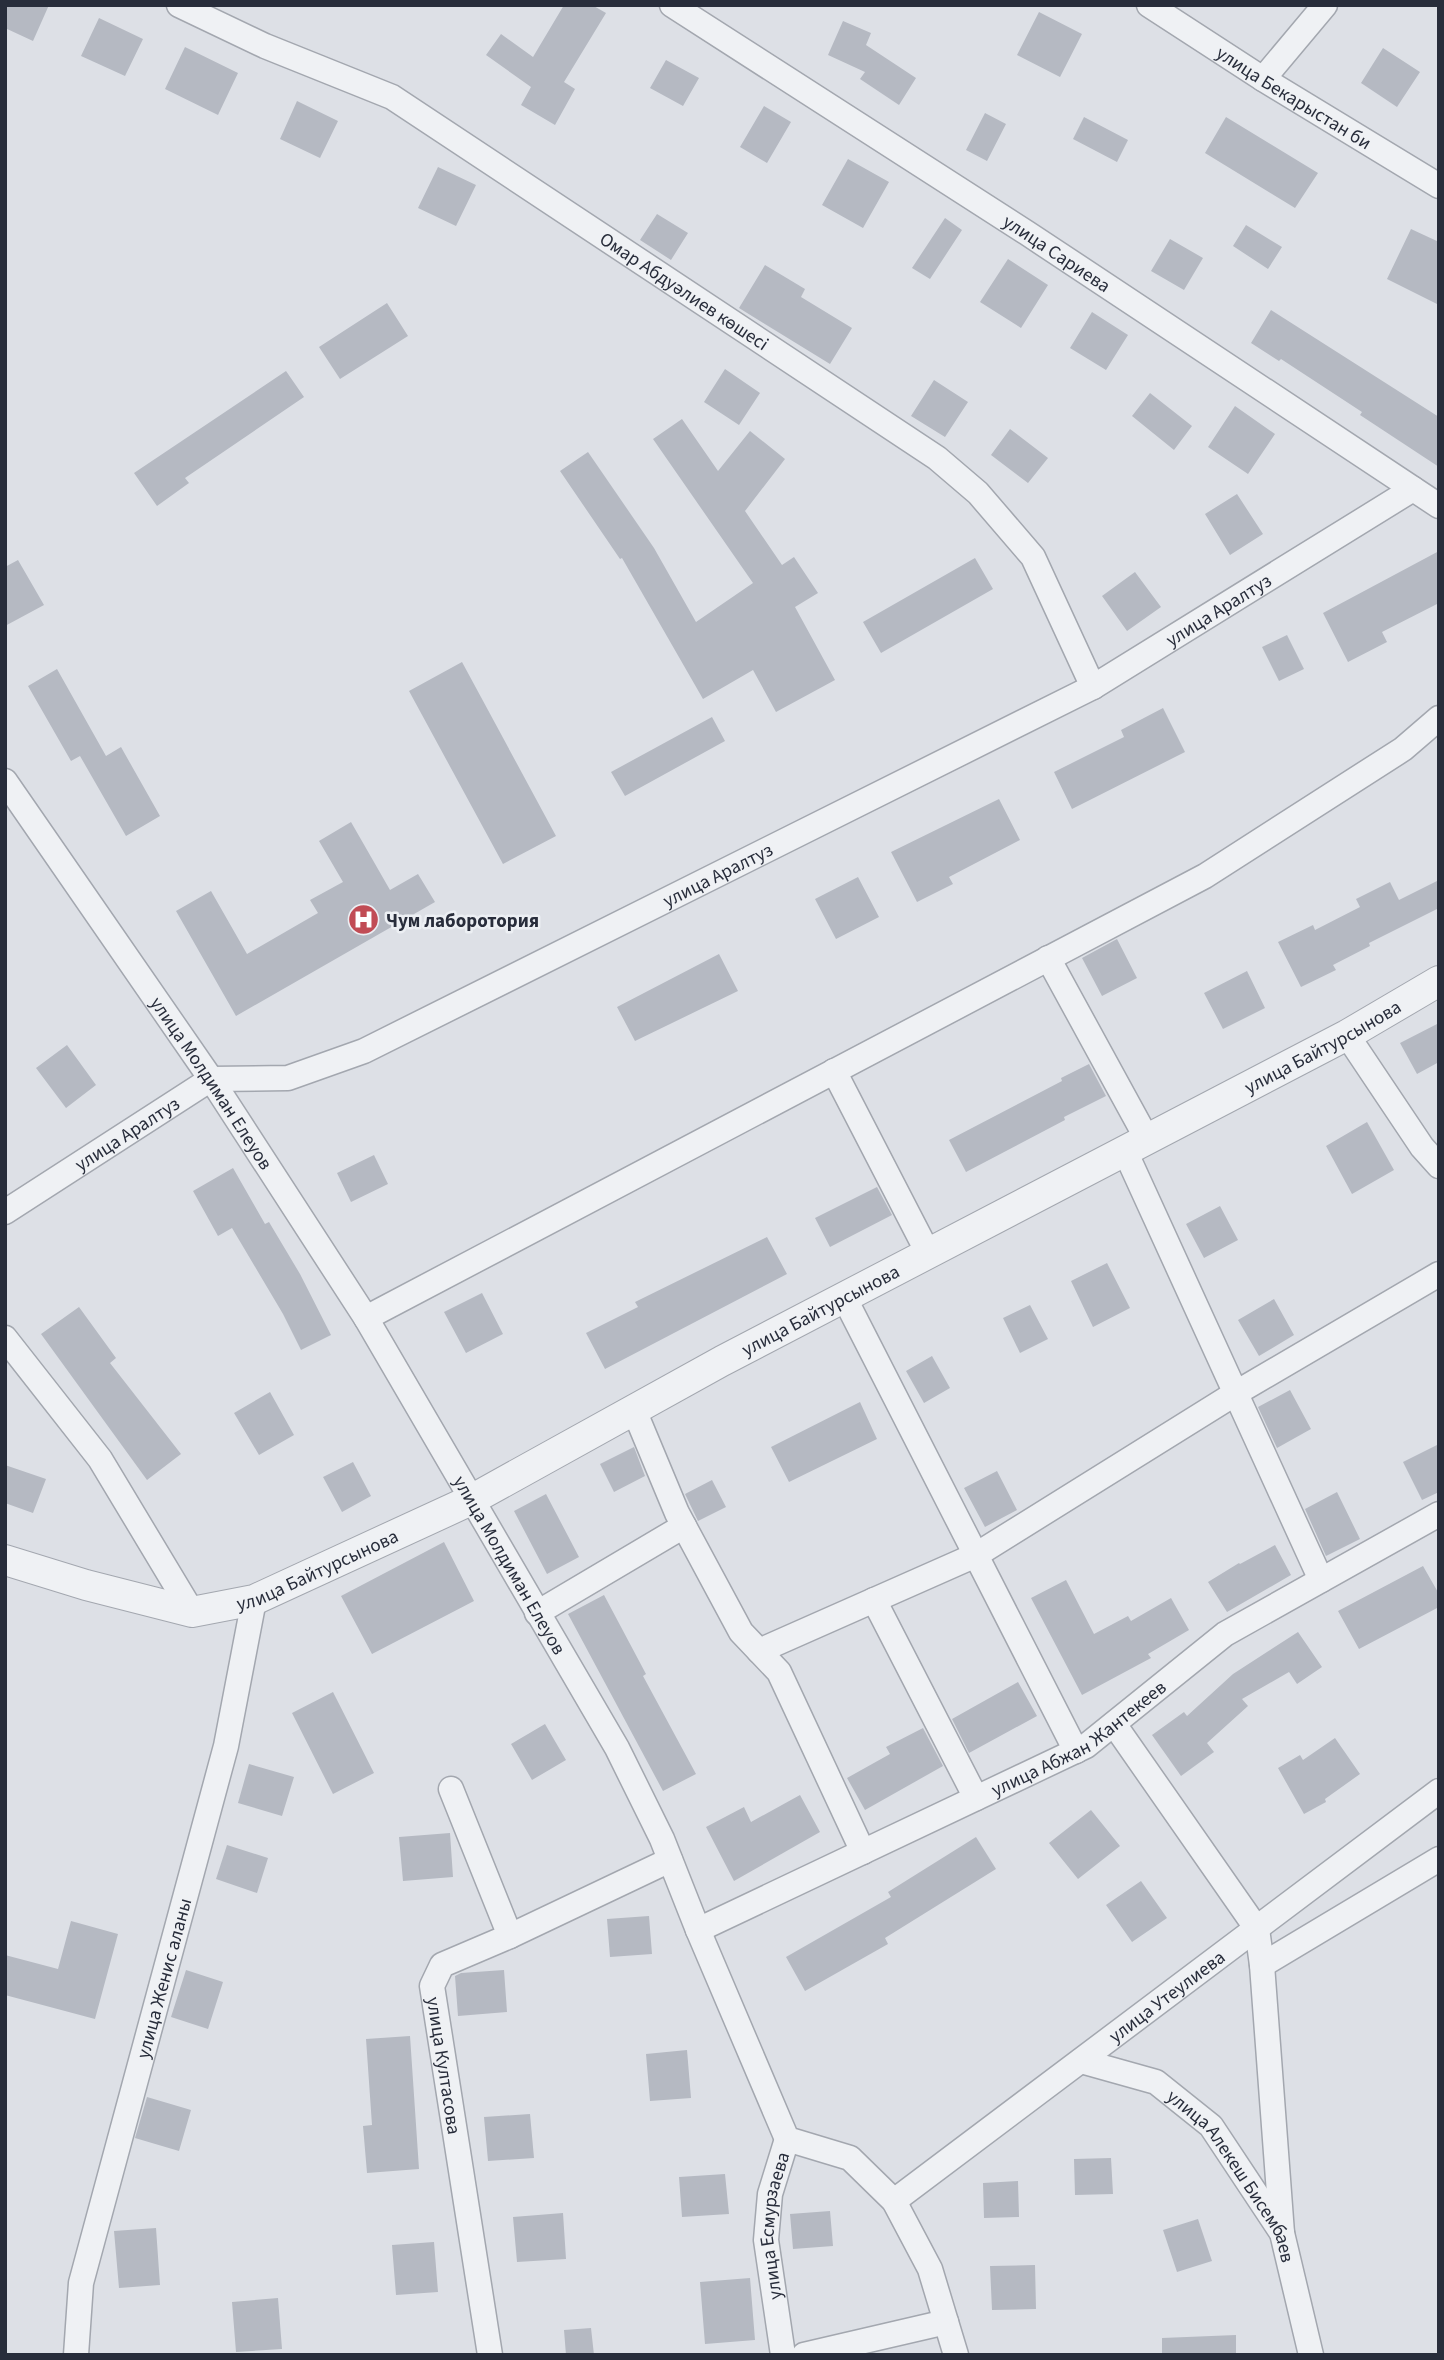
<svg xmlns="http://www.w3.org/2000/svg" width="1444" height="2360" font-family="'Source Sans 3',sans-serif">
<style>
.building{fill:#b5b9c2}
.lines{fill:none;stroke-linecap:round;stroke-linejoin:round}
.minor-casing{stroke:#a3a7af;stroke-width:27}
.tertiary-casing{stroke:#a3a7af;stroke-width:32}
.minor{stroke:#eff1f4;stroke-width:24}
.tertiary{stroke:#eff1f4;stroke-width:30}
.labels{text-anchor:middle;stroke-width:5;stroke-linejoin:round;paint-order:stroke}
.street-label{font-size:19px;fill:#282d3b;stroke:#eceff3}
.poi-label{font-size:19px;font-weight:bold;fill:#282d3b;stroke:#eceff3;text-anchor:start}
</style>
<rect width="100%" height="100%" fill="#dde0e6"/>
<path class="building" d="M5 5H49L33 41 5 28Z
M564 5H592L606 13 564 82 575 89 555 125 521 105 531 87 486 55 501 34 533 57Z
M1039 12 1082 34 1060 77 1017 55Z
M99 18 143 39 125 76 81 56Z
M843 21 871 33 866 45 916 78 899 105 860 79 865 72 828 55Z
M185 47 238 73 218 115 165 89Z
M1383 48 1420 72 1397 107 1361 83Z
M666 60 699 78 683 106 650 88Z
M297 101 338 121 320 158 280 139Z
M764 106 791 122 767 163 740 147Z
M985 113 1006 124 987 161 966 150Z
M1084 117 1128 140 1117 162 1073 139Z
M1226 117 1318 173 1295 208 1205 153Z
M848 159 889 182 863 228 822 205Z
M438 167 476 185 456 226 418 208Z
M657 214 688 233 671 260 640 240Z
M945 218 962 230 930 279 912 268Z
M1246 225 1282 247 1268 269 1233 246Z
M1411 229 1439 242V305L1387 279Z
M1170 239 1203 258 1184 290 1151 271Z
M1008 259 1048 285 1021 328 980 302Z
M765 265 805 289 801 297 852 328 830 364 739 308Z
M387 303 408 336 340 379 319 347Z
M1271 310 1439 417V467L1360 415 1362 412 1281 359 1279 361 1251 343Z
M1092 312 1128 335 1106 370 1070 348Z
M725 369 760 393 739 425 704 402Z
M286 371 304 397 185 478 189 483 157 506 134 473Z
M934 380 968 402 945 437 911 416Z
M1150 393 1192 426 1174 450 1132 416Z
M1235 406 1275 434 1248 474 1208 447Z
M682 419 718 471 750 431 785 459 745 511 782 565 794 557 818 593 795 607 835 680 776 712 753 670 703 699 622 558 620 559 560 471 588 452 654 548 696 622 753 583 653 439Z
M1010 429 1048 458 1028 483 991 455Z
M1237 494 1263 534 1230 555 1205 514Z
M1439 551V603L1382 632 1387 642 1348 662 1323 613Z
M975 558 993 589 881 653 863 622Z
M18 560 44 605 5 626V567Z
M1135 572 1161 607 1127 631 1102 596Z
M1287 635 1304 669 1279 681 1262 647Z
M462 662 556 836 503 864 409 691Z
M57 669 106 756 121 747 160 816 126 836 80 756 71 761 28 686Z
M1163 708 1185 752 1072 809 1054 772 1124 737 1121 730Z
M712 717 725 741 625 796 611 772Z
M999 799 1020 840 949 877 953 884 917 902 891 852Z
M351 822 390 890 418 874 435 902 236 1016 176 911 211 891 247 954 318 913 310 900 343 882 319 841Z
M858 877 879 917 836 939 815 899Z
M1439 880V908L1369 943 1370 946 1333 965 1336 970 1301 987 1278 942 1313 925 1315 930 1360 907 1356 899 1390 882 1399 900Z
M1117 939 1137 978 1102 996 1082 958Z
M719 954 738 991 635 1041 617 1007Z
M1247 971 1265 1008 1223 1029 1204 993Z
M1439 1023V1062L1417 1074 1400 1043Z
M67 1045 96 1085 66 1108 36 1068Z
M1089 1064 1106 1096 1064 1117 1065 1120 966 1172 949 1140 1062 1081 1061 1078Z
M1367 1122 1394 1170 1352 1194 1326 1146Z
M374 1155 388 1184 351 1202 337 1173Z
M233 1168 265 1224 269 1222 300 1274 331 1335 301 1350 283 1314 232 1228 218 1236 193 1191Z
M877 1187 892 1215 830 1247 815 1218Z
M1220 1206 1238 1240 1204 1258 1186 1224Z
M767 1237 787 1274 605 1369 586 1333 638 1307 635 1302Z
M1107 1263 1130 1308 1093 1327 1071 1281Z
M482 1293 503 1334 466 1353 444 1312Z
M1274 1299 1294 1335 1259 1356 1238 1320Z
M1030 1305 1048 1339 1020 1353 1003 1318Z
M79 1307 116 1358 110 1363 181 1454 147 1480 41 1334Z
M932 1356 950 1388 924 1403 906 1371Z
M1290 1390 1311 1429 1277 1448 1258 1407Z
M270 1392 294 1435 259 1455 234 1413Z
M860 1402 877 1439 789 1482 771 1447Z
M1439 1444V1492L1422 1500 1403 1462Z
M634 1447 645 1476 614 1492 600 1464Z
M353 1462 371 1496 342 1512 323 1477Z
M5 1465 46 1479 33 1513 5 1503Z
M997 1471 1017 1510 985 1527 964 1488Z
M712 1480 726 1507 698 1521 685 1494Z
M1337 1492 1360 1539 1326 1556 1305 1509Z
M546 1494 579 1557 547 1574 514 1511Z
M444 1542 474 1601 372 1654 341 1596Z
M1275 1545 1291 1575 1227 1612 1208 1582 1239 1563 1240 1564Z
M1423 1566 1439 1594V1607L1359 1649 1338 1611Z
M1066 1580 1094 1634 1128 1616 1131 1621 1171 1598 1189 1630 1148 1654 1151 1658 1082 1695 1031 1598Z
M604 1595 646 1674 643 1676 696 1774 663 1791 568 1614Z
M1298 1632 1322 1667 1297 1684 1289 1672 1242 1699 1248 1706 1207 1743 1214 1752 1181 1776 1152 1735 1184 1712 1187 1716 1233 1674Z
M1018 1682 1037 1716 969 1753 952 1719Z
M333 1692 374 1773 333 1794 292 1713Z
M545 1724 566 1760 532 1780 511 1744Z
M923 1728 943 1766 865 1810 847 1778 890 1754 886 1747Z
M1335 1738 1360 1774 1325 1799 1326 1802 1304 1814 1278 1768 1300 1755 1303 1760Z
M249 1764 294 1777 282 1816 238 1803Z
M800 1795 820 1832 734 1881 706 1827 744 1807 751 1822Z
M1091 1810 1120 1846 1078 1879 1049 1843Z
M450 1833 453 1877 403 1881 399 1837Z
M976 1837 996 1869 885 1938 888 1944 805 1991 786 1957 891 1897 888 1892Z
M227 1845 268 1858 257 1893 216 1879Z
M1141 1881 1167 1918 1132 1942 1106 1905Z
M649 1916 652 1954 610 1957 607 1919Z
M71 1921 118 1934 95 2019 5 1995V1955L58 1969Z
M186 1970 223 1982 208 2029 171 2017Z
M504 1970 507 2012 458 2016 455 1976 461 1973Z
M410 2036 419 2169 367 2173 363 2126 372 2125 366 2039Z
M687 2050 691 2098 650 2101 646 2054Z
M147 2097 191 2110 179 2151 135 2138Z
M530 2114 534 2158 488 2161 484 2117Z
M1111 2158 1113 2194 1075 2195 1074 2159Z
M725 2174 729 2214 682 2217 679 2177Z
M1018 2181 1019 2217 984 2218 983 2183Z
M830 2211 833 2246 793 2249 790 2214Z
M563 2213 566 2259 517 2262 513 2217Z
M1198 2219 1212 2261 1177 2272 1163 2230Z
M156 2228 160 2285 119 2288 114 2231Z
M434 2242 438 2292 396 2295 392 2245Z
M1035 2265 1036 2309 992 2310 990 2266Z
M750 2278 755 2340 705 2344 700 2282Z
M278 2298 282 2349 236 2352 232 2302Z
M591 2328 594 2355H566L564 2330Z
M1236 2335V2355H1162V2338Z"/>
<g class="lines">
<defs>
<g id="minor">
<path id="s1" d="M179 5 265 46 392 97 937 458 978 493 1033 557 1093 687"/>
<path id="s2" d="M672 5 1027 233 1439 506"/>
<path id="s3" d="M1149 5 1263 79 1439 186"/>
<path d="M1263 79 1325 5"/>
<path id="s4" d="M5 781 211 1079 366 1318 617 1748 662 1839 698 1930 787 2139 850 2158 894 2201 930 2269 956 2355"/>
<path d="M1048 958 1147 1139"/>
<path d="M1347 1035 1422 1147 1439 1166"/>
<path d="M834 1071 928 1253"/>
<path d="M1125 1151 1321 1580"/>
<path id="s5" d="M5 1212 211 1079 288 1078 364 1051 1093 687 1413 489"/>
<path d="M844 1297 1076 1751"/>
<path d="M366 1318 1205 876 1403 749 1439 718"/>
<path d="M5 1338 100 1459 192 1612"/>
<path d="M634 1410 677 1513 741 1632 779 1672 863 1852"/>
<path d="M874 1600 976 1798"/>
<path d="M537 1613 684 1526"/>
<path d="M759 1651 976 1555 1236 1393 1439 1274"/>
<path d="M1114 1724 1257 1929 1262 1965 1282 2233"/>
<path id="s6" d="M451 1789 510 1936 442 1965 432 1986 490 2355"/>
<path id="s7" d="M698 1930 1086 1746 1225 1634 1439 1514"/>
<path d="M510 1936 670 1860"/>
<path d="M1262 1965 1439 1859"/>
<path id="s8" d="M1081 2061 1156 2082 1211 2126 1282 2233 1311 2355"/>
<path id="s9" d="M894 2201 1439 1791"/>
<path id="s10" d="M76 2355 81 2283 226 1746 254 1600"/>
<path id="s11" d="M783 2355 766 2240 770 2194 787 2139"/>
<path d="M804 2355 946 2322"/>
</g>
<g id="tertiary">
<path id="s12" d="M5 1560 86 1585 192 1612 254 1600 471 1500 722 1361 1347 1035 1439 981"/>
</g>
</defs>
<use href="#minor" class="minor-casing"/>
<use href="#tertiary" class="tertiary-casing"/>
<use href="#minor" class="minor"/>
<use href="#tertiary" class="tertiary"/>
</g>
<defs>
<symbol id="hospital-disc" viewBox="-11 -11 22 22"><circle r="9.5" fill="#c14c55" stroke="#eceff3"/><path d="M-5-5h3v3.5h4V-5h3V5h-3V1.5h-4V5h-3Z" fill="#fff"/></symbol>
</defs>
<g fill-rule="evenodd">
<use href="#hospital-disc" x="346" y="902" width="35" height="35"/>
</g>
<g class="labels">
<g class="street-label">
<text dy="7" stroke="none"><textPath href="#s3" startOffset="172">улица Бекарыстан би</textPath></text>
<text dy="7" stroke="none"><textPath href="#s2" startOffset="458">улица Сариева</textPath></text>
<text dy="7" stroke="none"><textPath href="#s1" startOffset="583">Омар Абдуәлиев көшесі</textPath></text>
<text dy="7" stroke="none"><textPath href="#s5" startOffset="1365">улица Аралтуз</textPath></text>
<text dy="7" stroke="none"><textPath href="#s5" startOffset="798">улица Аралтуз</textPath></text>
<text dy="7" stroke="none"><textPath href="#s12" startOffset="1461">улица Байтурсынова</textPath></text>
<text dy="7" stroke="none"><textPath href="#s4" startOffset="366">улица Молдиман Елеуов</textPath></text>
<text dy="7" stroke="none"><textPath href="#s5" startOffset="145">улица Аралтуз</textPath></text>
<text dy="7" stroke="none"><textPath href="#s12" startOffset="894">улица Байтурсынова</textPath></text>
<text dy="7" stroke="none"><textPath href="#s4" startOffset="933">улица Молдиман Елеуов</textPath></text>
<text dy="7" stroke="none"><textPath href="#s12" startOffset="327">улица Байтурсынова</textPath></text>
<text dy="7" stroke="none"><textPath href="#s7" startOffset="427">улица Абжан Жантекеев</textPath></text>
<text dy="7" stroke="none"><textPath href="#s10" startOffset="388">улица Женис аланы</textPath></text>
<text dy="7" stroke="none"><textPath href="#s9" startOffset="341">улица Утеулиева</textPath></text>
<text dy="7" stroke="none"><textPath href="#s6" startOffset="336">улица Култасова</textPath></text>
<text dy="7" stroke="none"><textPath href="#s8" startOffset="201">улица Алекеш Бисембаев</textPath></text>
<text dy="7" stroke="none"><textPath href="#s11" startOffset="131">улица Есмурзаева</textPath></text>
</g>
<g class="poi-label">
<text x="386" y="927">Чум лаборотория</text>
</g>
</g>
<rect width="1444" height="2360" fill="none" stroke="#282d3b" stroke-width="14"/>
</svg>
